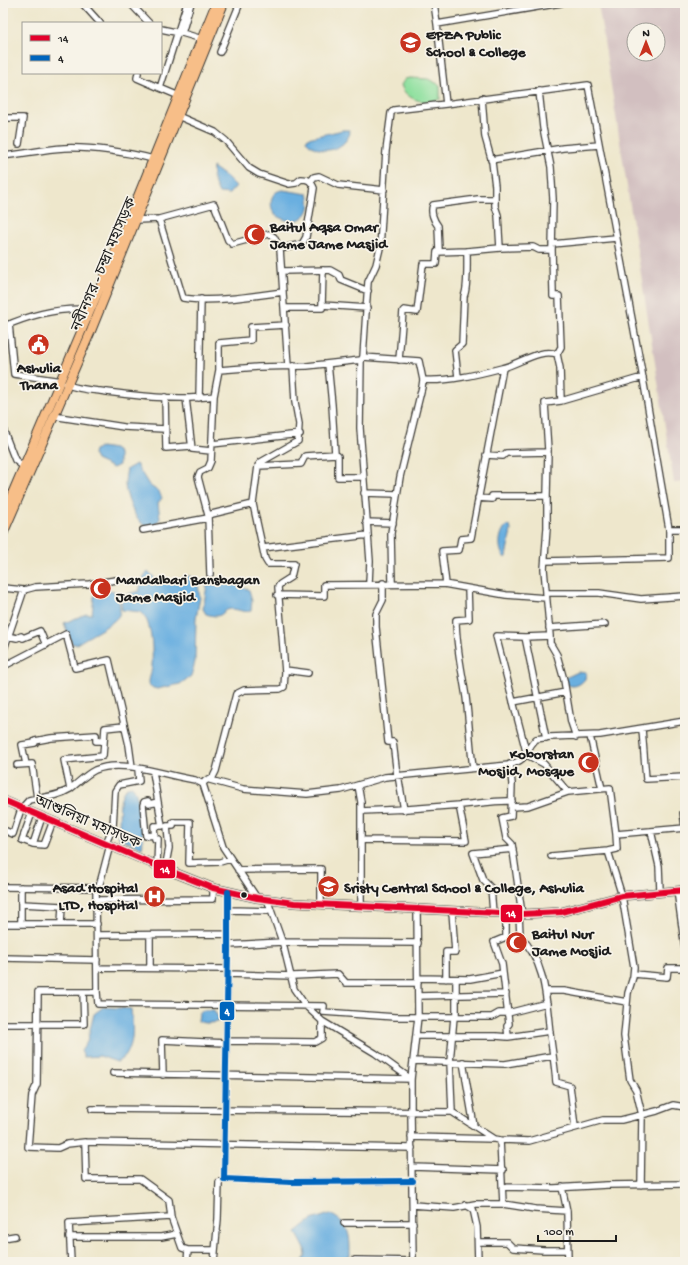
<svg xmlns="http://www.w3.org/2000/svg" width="688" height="1265" font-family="'Gochi Hand','Noto Sans Bengali',sans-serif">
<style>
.industrial{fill:#d2bfc0;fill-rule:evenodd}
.green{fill:#8fe09f;stroke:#567e5e}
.water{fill:#69afe0;stroke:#42667e}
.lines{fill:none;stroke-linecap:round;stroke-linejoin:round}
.minor-casing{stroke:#3c3a36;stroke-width:8}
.highway-casing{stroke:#3c3a36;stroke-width:10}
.minor{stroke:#fff;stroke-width:5.5}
.highway{stroke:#f7be88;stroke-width:8}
.bus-1-casing{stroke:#f7f3e8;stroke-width:9}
.bus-2-casing{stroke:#f7f3e8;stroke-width:9}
.bus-1{stroke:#e4002b;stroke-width:6}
.bus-2{stroke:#0065bd;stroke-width:6}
.bus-dot{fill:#1c1c1c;stroke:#f7f3e8;stroke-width:1.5}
.labels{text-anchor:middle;stroke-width:3.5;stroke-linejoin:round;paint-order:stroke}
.poi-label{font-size:15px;font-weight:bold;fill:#1c1c1c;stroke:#f7f3e8;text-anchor:start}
.street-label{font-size:15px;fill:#1c1c1c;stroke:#f7f3e8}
.line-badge{stroke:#f7f3e8;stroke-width:1.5}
.badge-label{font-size:11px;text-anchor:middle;font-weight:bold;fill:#fff}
</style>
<rect width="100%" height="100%" fill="#f7f3e8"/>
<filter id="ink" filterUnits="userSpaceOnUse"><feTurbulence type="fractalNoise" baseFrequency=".025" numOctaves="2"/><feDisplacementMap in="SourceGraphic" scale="8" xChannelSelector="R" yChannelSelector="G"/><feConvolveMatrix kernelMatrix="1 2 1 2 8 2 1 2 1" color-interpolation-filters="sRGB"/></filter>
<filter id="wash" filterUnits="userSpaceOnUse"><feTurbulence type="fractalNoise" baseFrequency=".012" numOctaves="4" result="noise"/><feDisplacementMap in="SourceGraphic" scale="16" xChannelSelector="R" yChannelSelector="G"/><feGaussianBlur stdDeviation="0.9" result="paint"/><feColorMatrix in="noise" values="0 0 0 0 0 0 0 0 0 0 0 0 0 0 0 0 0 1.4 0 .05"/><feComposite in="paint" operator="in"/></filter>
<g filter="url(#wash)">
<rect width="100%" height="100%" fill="#eee7cc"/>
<path class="industrial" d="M598 3H685V482L674 483ZM634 30H658V54H634Z"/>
<path class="green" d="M410 78 428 79 440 85V99C427 105 406 101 401 85L405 79Z"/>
<path class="water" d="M343 130H349L350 133C343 152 320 156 306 141L308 138Z
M213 167 228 178 236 186 229 194 219 193C215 186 211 175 213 167Z
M283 190 308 194C316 219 292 228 274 214 269 204 270 191 283 190Z
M101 447 114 449 119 453V465L113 468 96 460 93 454 94 450Z
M136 464 149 485 159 492 162 498 158 503 160 518C158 523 154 526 148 526 136 526 125 494 125 484 125 479 126 474 127 469Z
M506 526H510L511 530 506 557 505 558C497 550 499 533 506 526Z
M148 571 157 581H167L189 576 194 578 198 584 200 598 196 618 195 662 191 676 180 684 157 689 150 687C147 680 152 673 152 666 153 652 152 621 141 612L122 610 121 602 124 595 139 591 143 579Z
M218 584 238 585 249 590 252 600 251 611C244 613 238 609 231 609 221 610 224 620 206 614L203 609 207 585Z
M106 590 114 591C118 598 122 607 119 615 115 624 86 637 77 644H72L64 623 86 614H92L94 596 100 591Z
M578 672 586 673 585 679C581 684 575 688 568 685L565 678Z
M132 786C139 792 145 838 142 848L119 838 118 834C121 821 116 797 127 787Z
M103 1007 131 1009C133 1028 136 1052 117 1062L100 1056 84 1057 81 1051 87 1042 94 1014Z
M204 1010H214L219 1019 217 1022C210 1023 204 1024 198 1021L199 1013Z
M330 1214C350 1224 350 1235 350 1255L343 1262H302L306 1256 305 1249 296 1232 311 1220Z"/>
</g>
<g filter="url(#ink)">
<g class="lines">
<defs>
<path id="minor" d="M82 3 100 23
M130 3 149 23
M191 3 182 33 202 39
M434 3 437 24 561 3
M437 24 446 104 588 85 641 367 669 529H685
M161 29 180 33
M220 52 240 3
M138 73 137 78 160 88
M539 91 543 128 551 167 553 199 552 250
M179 96 160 88 187 3
M482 98 485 137 492 162 495 186V206L498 215 500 248 533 247 539 250H552L553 293V296H559L561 347 557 354
M178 116 215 132 226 141 249 168 259 174 289 184 296 183 301 179C309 179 311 181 314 188L306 237 302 244 280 249 288 366
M3 118H23L19 144
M3 156C23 154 44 149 64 148 91 147 127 152 153 159
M491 160 563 148 599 145
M311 181 314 177 319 176 338 185 384 190
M159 219 214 204 228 240 232 244 269 234 274 237 280 249
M136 220 159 219 183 298C212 303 254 296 283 292
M552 244 616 238
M439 251 438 226C434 221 430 212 433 205L478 199H495
M282 271 330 270 339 275 341 280 368 291
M322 305 323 270
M285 308H322V305L367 308
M9 324 14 374 61 381
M3 327C30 315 61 307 91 310
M361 360 360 428 370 561 369 583
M399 360 403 311 404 310 417 312 423 264H436L437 252 467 251
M219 370V343L251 340V327L286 325
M458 377 455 350 462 344 464 296C468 289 467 260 467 251L500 248
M423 380C447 382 479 374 502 368 519 364 540 348 557 354L560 368 561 401 643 377
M66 384C76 389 89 390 100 391 137 396 177 401 214 396
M165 397 166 448 191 446
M186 398 192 449 211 451
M199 398 201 299
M53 416 124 427 165 429
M3 429 15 460 24 467
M212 444 300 434
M335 454 338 456V477H363
M486 455 503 456 506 453 548 452
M258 466 301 464 305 456 335 454 332 405 328 364
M364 493 397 494
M478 498 492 499V496H547L548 450 545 403 561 401
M253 504 258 466 261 462 298 441 299 424 295 402 293 366
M208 516 210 574
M366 522 393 523
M143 530 208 518
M263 548 368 535
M545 561 669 558V529
M383 583V600L376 614V627L388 742H393L397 775
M392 583 391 533 400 477 422 387 423 380 419 361 363 357 368 282 376 265 380 248 386 151 391 113 394 110 446 104
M446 584 442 551 459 550 461 539 471 538 503 368
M3 588 24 590 3 652
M468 589 469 619 456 620C456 646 462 671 466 697 469 721 470 745 473 768
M24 590 35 587 89 584 116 580
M546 593H599L641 599 685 596
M277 595 324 596V585L444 584 506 595 546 598
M549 628 605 624
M8 636 17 638 21 636 23 638 40 631 46 645
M550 636V643L557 655 564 680 571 722 576 737
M525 637 496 636 527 755 544 764 568 792 610 788 616 834
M3 656 8 664 66 634 75 668 109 660 129 745 132 767
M285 670 308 673
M513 702 566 692
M642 729 646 779 685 777
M590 736 602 789
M546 738 525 637 550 636 544 569 547 528V496
M26 764 22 745 35 743V741L51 738 96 735V741H104
M510 764 512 784 511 816 502 818 506 838 512 844 522 914
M17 765 32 764 37 798
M153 772 162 826H154L155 839H158L157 866
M398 775 404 810
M210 780 243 789 307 794 341 790 385 777 509 765C531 758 523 752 536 739L550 737 600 735 685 721
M203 784 205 781 213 777 216 771 236 694 244 690 280 689 284 687 285 672 278 587 280 584 291 577 294 564H268L265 559 253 504 208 515 198 477 200 472 208 468 211 461 214 396 219 370 258 367 307 366 361 360 363 357
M358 785 361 802V907
M70 789 64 760 103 756 105 728 124 726
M512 807 528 806 568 792
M361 811C394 810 427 808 460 805 478 804 494 800 512 801
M32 813 22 840 33 844 42 817
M651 831 659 866 660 891
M3 832 6 831 13 834 21 809 29 800C43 797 57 797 70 789 78 783 85 775 95 770 123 758 166 776 195 780L203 784 223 847 257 898
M155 835 146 836 143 805 144 802 148 801 149 804 158 802
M361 840 466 841 459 805
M106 843 113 827 115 791 119 785 139 781 138 769
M33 844 44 845 53 821
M551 856 608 851
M165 869 169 848 167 826H173V822H190L189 863 220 862 230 859
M238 870 321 869V905
M3 887 96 888 97 992
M21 887V924
M96 888 99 887 110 845
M677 890 685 949
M228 892V950L224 1179 291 1182 413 1181
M267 899 283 944 294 989 306 1006 322 1021 375 1053 411 1079
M96 900 213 899V888
M21 904 62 906 61 924
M228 910 271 911
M493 913 491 888 483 880 473 853 513 849
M506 913V937L494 942 502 964 509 1024 507 1026 508 1037
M519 914 520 936C546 963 546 998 550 1033 552 1050 555 1066 556 1082L570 1086 575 1127
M3 924H97
M97 935 228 934
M228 945 282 942 418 943
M3 958 97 960
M97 968 228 969
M150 968V935
M228 974 293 976 338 974 346 983H418
M634 974 667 977 668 968H685
M418 978 470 979 503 973
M446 979V952H455L452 911
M545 991H564L627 1002
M418 996 506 994
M456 1017V979
M3 1024H84L83 992
M416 1036H496L508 1037 550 1031
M226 1041 315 1042 322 1038V1021
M414 1061 505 1064 552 1056
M463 1062 474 1126
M113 1073 411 1079
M163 1075 162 1040 226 1043
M92 1109 452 1112 494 1139 500 1140 503 1204
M452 1112 450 1062 454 1017
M411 1137 494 1139
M500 1140 529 1141 603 1120H621L657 1111 673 1105 685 1107
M85 1142 67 1144 58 1148 28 1147 32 1095 37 1084 38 992H97L98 1004 324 1006 323 1012 395 1017H492L499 1013H508L547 1003
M412 1167 503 1170
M641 1185 642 1115 636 1090 630 1080 624 1036 628 993 633 977 634 967 622 896 608 851 617 849 616 834 685 828 683 813 685 812
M503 1187 554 1188 607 1185 685 1184
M562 1187 567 1211 568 1262
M413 1205 454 1208 475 1204H503L535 1209 567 1211
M466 1205 473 1209 477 1227 478 1262
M171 1217 182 1248 188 1250H215
M344 1223H413
M69 1237H161L177 1234
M3 1238 15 1236
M478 1242H507L513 1248 544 1250H567
M355 1260 413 1261
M71 1262 69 1223 171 1217 169 1200 140 1179H86L85 1142 412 1148
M187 1262 188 1250
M214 1262 218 1219 219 1182 224 1179
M413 1262 411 1112V1079L418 1017 417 909"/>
<path id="highway" d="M3 515 119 243 216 3
M3 534 91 331 224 3
M3 800 160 867 213 888 257 898 294 903 522 914 561 912 622 896 685 890"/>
</defs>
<use href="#minor" class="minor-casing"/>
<use href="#highway" class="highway-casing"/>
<use href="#minor" class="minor"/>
<use href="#highway" class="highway"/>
<defs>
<path id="bus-1" d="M3 800 160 867 213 888 257 898 294 903 522 914 561 912 622 896 685 890"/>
<path id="bus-2" d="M228 892V950L224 1179 291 1182 413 1181"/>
</defs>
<use href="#bus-1" class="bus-1-casing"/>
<use href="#bus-2" class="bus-2-casing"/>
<use href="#bus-1" class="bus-1"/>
<use href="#bus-2" class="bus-2"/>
</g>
</g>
<defs>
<symbol id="university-disc" viewBox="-11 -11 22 22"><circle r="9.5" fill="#c8321e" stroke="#f7f3e8"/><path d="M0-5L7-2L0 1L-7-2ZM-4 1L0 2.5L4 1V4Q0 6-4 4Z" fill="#fff"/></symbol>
<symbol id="mosque-disc" viewBox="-11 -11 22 22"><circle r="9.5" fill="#c8321e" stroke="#f7f3e8"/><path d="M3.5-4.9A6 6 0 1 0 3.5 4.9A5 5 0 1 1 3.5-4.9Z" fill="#fff"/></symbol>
<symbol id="civic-disc" viewBox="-11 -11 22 22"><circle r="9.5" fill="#c8321e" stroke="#f7f3e8"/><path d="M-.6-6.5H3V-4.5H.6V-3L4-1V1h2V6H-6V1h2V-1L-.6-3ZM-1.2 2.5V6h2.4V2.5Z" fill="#fff"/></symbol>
<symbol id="hospital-disc" viewBox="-11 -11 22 22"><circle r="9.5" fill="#c8321e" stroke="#f7f3e8"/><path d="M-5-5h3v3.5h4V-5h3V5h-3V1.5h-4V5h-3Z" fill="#fff"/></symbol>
</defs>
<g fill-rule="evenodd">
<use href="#university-disc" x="398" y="30" width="25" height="25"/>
<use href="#mosque-disc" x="242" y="222" width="25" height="25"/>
<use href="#civic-disc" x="26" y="332" width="25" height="25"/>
<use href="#mosque-disc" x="88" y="576" width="25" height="25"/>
<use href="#mosque-disc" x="576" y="750" width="25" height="25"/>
<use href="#university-disc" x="316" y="874" width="25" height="25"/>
<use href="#hospital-disc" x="142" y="884" width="25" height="25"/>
<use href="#mosque-disc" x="504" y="930" width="25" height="25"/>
</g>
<circle class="bus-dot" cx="244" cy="895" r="3.5"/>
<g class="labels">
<g class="poi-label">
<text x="426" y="39">EPZA Public<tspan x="426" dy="17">School &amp; College</tspan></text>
<text x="270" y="231">Baitul Aqsa Omar<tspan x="270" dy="17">Jame Jame Masjid</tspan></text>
<text x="39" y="372" text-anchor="middle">Ashulia<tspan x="39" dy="17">Thana</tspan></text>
<text x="116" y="584">Mandalbari Bansbagan<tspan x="116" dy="17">Jame Masjid</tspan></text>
<text x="574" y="758" text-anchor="end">Koborstan<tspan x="574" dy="17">Mosjid, Mosque</tspan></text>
<text x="138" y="892" text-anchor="end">Asad Hospital<tspan x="138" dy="17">LTD, Hospital</tspan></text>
<text x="344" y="892">Sristy Central School &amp; College, Ashulia</text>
<text x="532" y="938">Baitul Nur<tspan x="532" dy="17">Jame Mosjid</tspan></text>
</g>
<g class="street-label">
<text transform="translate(103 264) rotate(-67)" y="5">নবীনগর - চন্দ্রা মহাসড়ক</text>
<text transform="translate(88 821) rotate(23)" y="5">আশুলিয়া মহাসড়ক</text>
</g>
</g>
<g class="line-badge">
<rect x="153" y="859" width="23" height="20" rx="4" fill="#e4002b"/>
<rect x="500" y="904" width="23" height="19" rx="4" fill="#e4002b"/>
<rect x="219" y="1001" width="16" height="20" rx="4" fill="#0065bd"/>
</g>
<g class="badge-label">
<text x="165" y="873">14</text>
<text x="511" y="917">14</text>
<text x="227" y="1015">4</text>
</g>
<rect width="688" height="1265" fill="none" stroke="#f7f3e8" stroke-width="16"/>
<rect x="22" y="22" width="140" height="52" fill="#f7f3e8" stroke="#9f9d96"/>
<rect x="30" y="35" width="20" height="6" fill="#e4002b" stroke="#9f9d96"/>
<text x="58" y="42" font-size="12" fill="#1c1c1c">14</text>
<rect x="30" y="55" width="20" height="6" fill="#0065bd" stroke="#9f9d96"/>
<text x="58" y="62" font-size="12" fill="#1c1c1c">4</text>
<g transform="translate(646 42)"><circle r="19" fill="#f7f3e8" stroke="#9f9d96"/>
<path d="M0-3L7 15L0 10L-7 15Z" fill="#c8321e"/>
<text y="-6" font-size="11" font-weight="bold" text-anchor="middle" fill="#1c1c1c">N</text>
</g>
<path d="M538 1235v6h78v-6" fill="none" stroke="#1c1c1c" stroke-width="2"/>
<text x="544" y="1235" font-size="12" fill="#1c1c1c" stroke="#f7f3e8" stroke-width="3" paint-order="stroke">100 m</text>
</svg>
